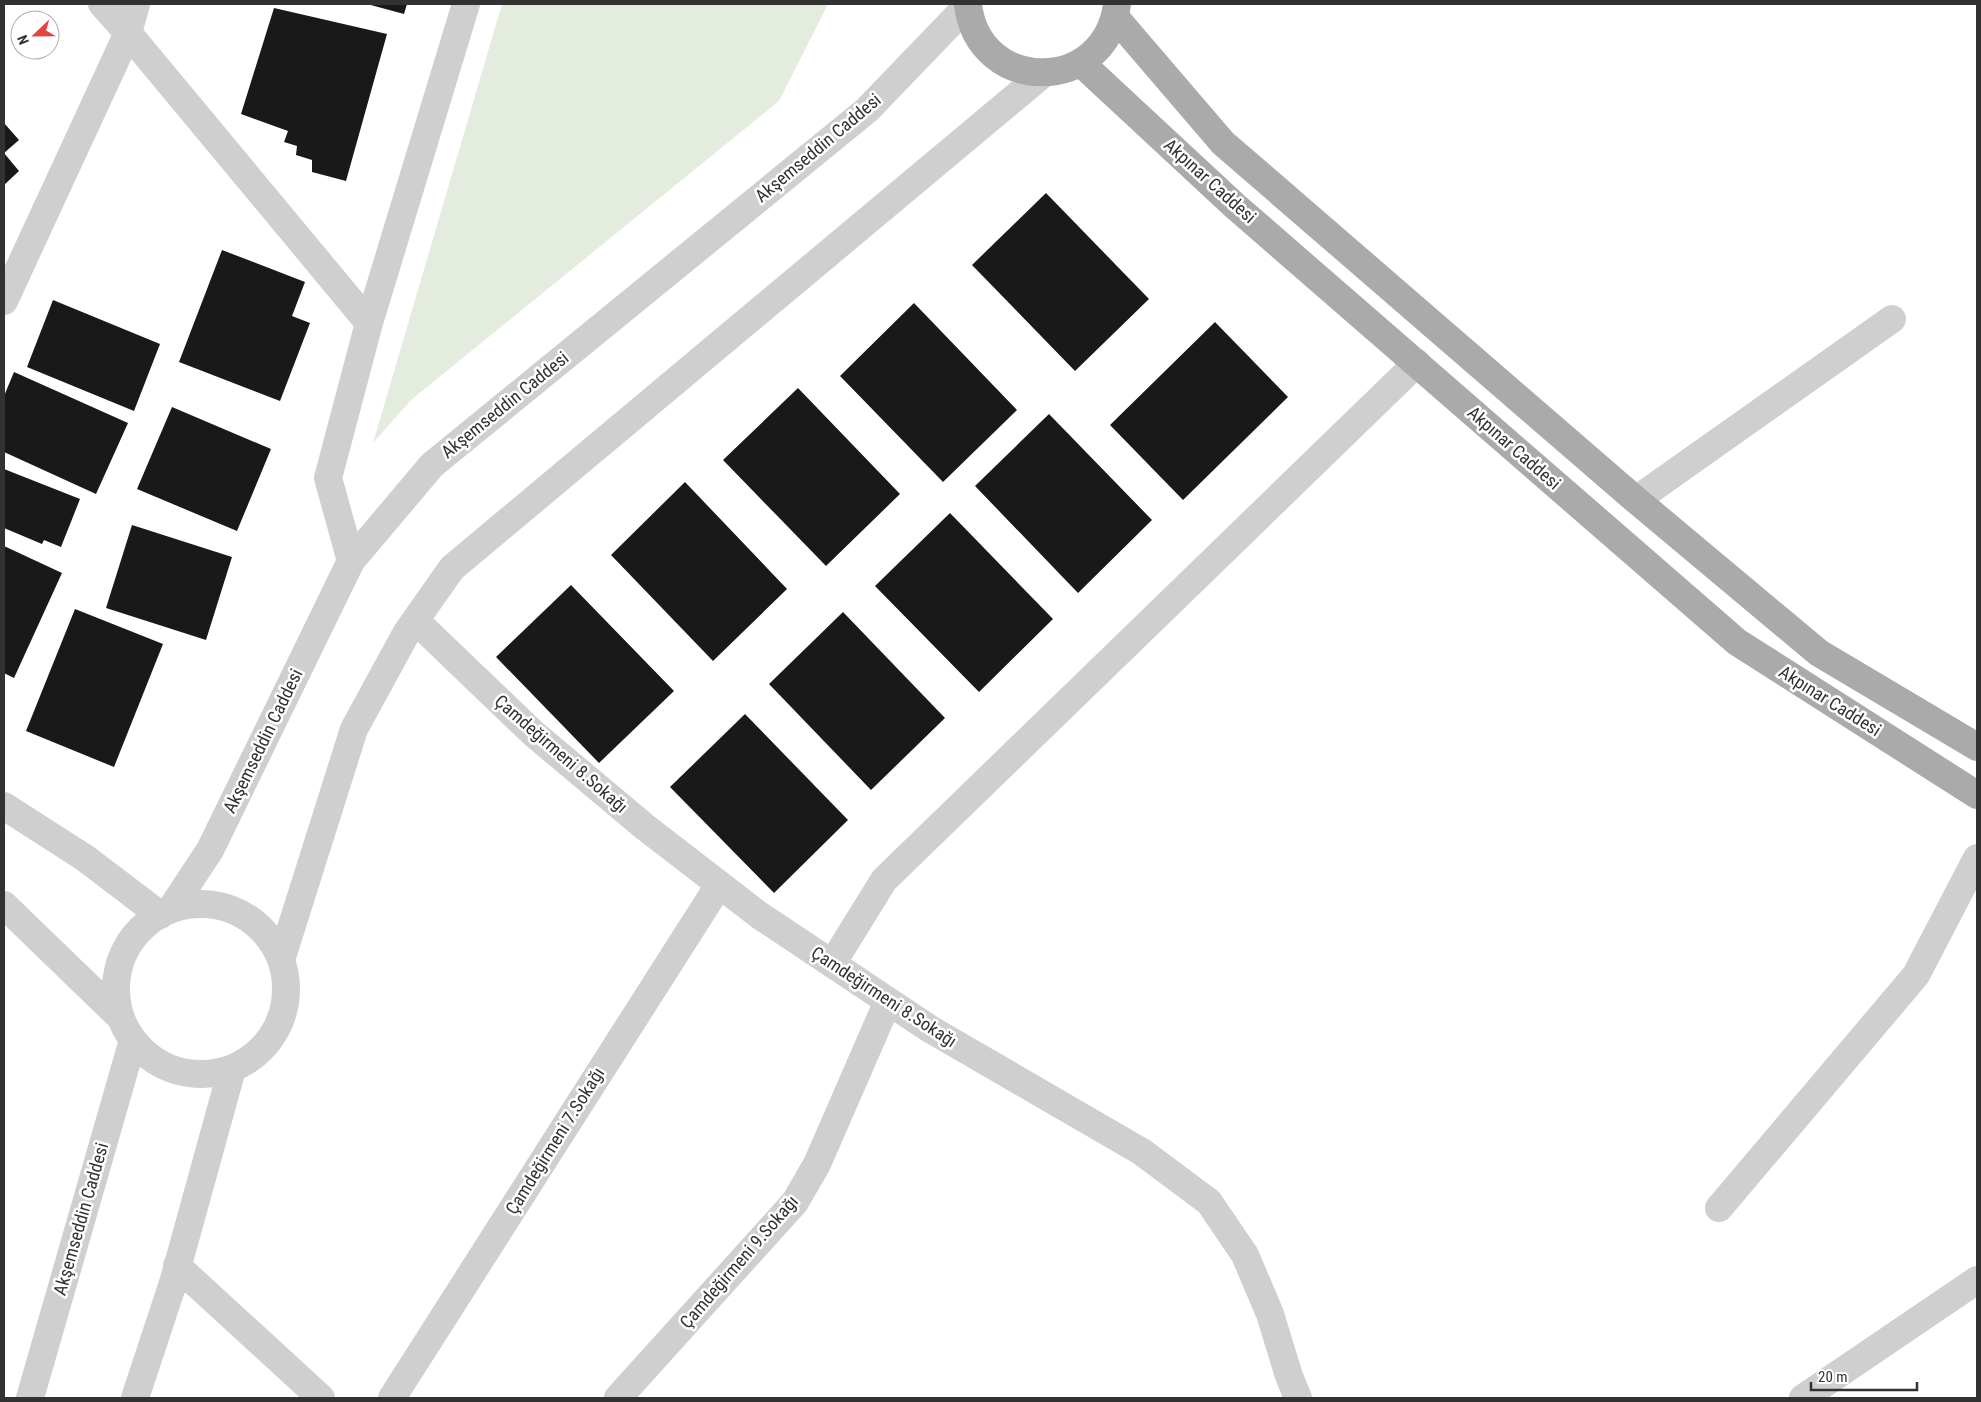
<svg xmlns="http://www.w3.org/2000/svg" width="1981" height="1402" font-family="'Roboto Condensed',sans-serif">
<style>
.green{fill:#e4ebdf}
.building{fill:#191919}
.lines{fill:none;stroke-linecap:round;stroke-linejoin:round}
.minor{stroke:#cfcfcf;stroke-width:28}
.major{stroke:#aaa;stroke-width:28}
.labels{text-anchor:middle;stroke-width:5;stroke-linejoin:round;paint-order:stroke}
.street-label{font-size:18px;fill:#323232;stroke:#fff}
</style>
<rect width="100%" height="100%" fill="#fff"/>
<path class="green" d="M502 4H828L779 101 411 400 373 443Z"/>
<path class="building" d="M367 4H407L404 14Z
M274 8 387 34 346 181 312 172V160L296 155 297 146 284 142 288 131 241 114Z
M4 123 19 140 4 153 19 171 4 185Z
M1046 193 1149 299 1075 371 972 265Z
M222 250 305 282 292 316 310 323 280 401 179 362Z
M53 300 160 344 134 411 27 367Z
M914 303 1017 410 943 482 840 376Z
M1215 322 1288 397 1183 500 1110 425Z
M14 372 128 423 96 494 4 452V396Z
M798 388 900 494 826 566 723 460Z
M172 407 271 449 237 531 137 489Z
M1049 414 1152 520 1078 593 975 486Z
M4 469 80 499 61 547 44 540 42 544 4 528Z
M685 482 787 589 713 661 611 555Z
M950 513 1053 619 979 692 875 586Z
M132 525 232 557 206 640 106 608Z
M4 546 62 573 14 678 4 673Z
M571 585 674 691 599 763 496 657Z
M75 609 163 644 114 767 26 731Z
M843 612 945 718 871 790 769 684Z
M745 714 848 820 774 893 670 787Z"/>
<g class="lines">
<path class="minor" d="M102 4 128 33 369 323
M4 301 128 33 136 4
M1636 500 1892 319
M351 561 328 478 369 323 466 4
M416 621 534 734 645 827 759 915 930 1029 1142 1152 1209 1202 1245 1255 1270 1314 1289 1376 1298 1398
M4 806 85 858 160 915
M116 989a85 85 0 1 1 170 0a85 85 0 1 1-170 0Z
M4 905 121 1018
M171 909 210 850 351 561 432 465 867 110 968 5
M281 960 354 729 407 632 452 568 1044 73
M832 964 884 880 1417 363
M1719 1208 1916 975 1977 858
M177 1266 321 1398
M30 1398 133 1040
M135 1398 173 1283 232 1069
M392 1398 719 885
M618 1398 795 1202 817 1164 888 1001
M1803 1398 1977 1280"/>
<path class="major" d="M968 4C978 95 1106 95 1117 4
M1115 17 1223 143 1636 500 1819 653 1977 747
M1081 63 1235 206 1737 642 1977 795"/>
</g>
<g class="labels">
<g class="street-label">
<text transform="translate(818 148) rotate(-40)" y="6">Akşemseddin Caddesi</text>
<text transform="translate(1210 181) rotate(42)" y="6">Akpınar Caddesi</text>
<text transform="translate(505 405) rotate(-39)" y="6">Akşemseddin Caddesi</text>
<text transform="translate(1514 448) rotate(41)" y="6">Akpınar Caddesi</text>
<text transform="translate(1830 701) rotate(32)" y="6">Akpınar Caddesi</text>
<text transform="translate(263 741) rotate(-64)" y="6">Akşemseddin Caddesi</text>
<text transform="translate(561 754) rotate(41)" y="6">Çamdeğirmeni 8.Sokağı</text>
<text transform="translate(884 997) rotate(33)" y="6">Çamdeğirmeni 8.Sokağı</text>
<text transform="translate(555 1141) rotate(-58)" y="6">Çamdeğirmeni 7.Sokağı</text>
<text transform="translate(81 1219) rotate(-74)" y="6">Akşemseddin Caddesi</text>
<text transform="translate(739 1262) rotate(-49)" y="6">Çamdeğirmeni 9.Sokağı</text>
</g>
</g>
<rect width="1981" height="1402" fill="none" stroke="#323232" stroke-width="10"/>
<g transform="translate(35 35) rotate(248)"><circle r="24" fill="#ffffff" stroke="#adadad"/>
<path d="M0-4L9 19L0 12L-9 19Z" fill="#e0453e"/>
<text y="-8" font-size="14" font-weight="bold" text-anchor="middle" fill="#323232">N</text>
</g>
<path d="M1811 1382v8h106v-8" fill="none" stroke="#323232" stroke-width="2.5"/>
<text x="1818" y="1382" font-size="15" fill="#323232" stroke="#ffffff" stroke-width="4" paint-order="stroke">20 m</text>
</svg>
